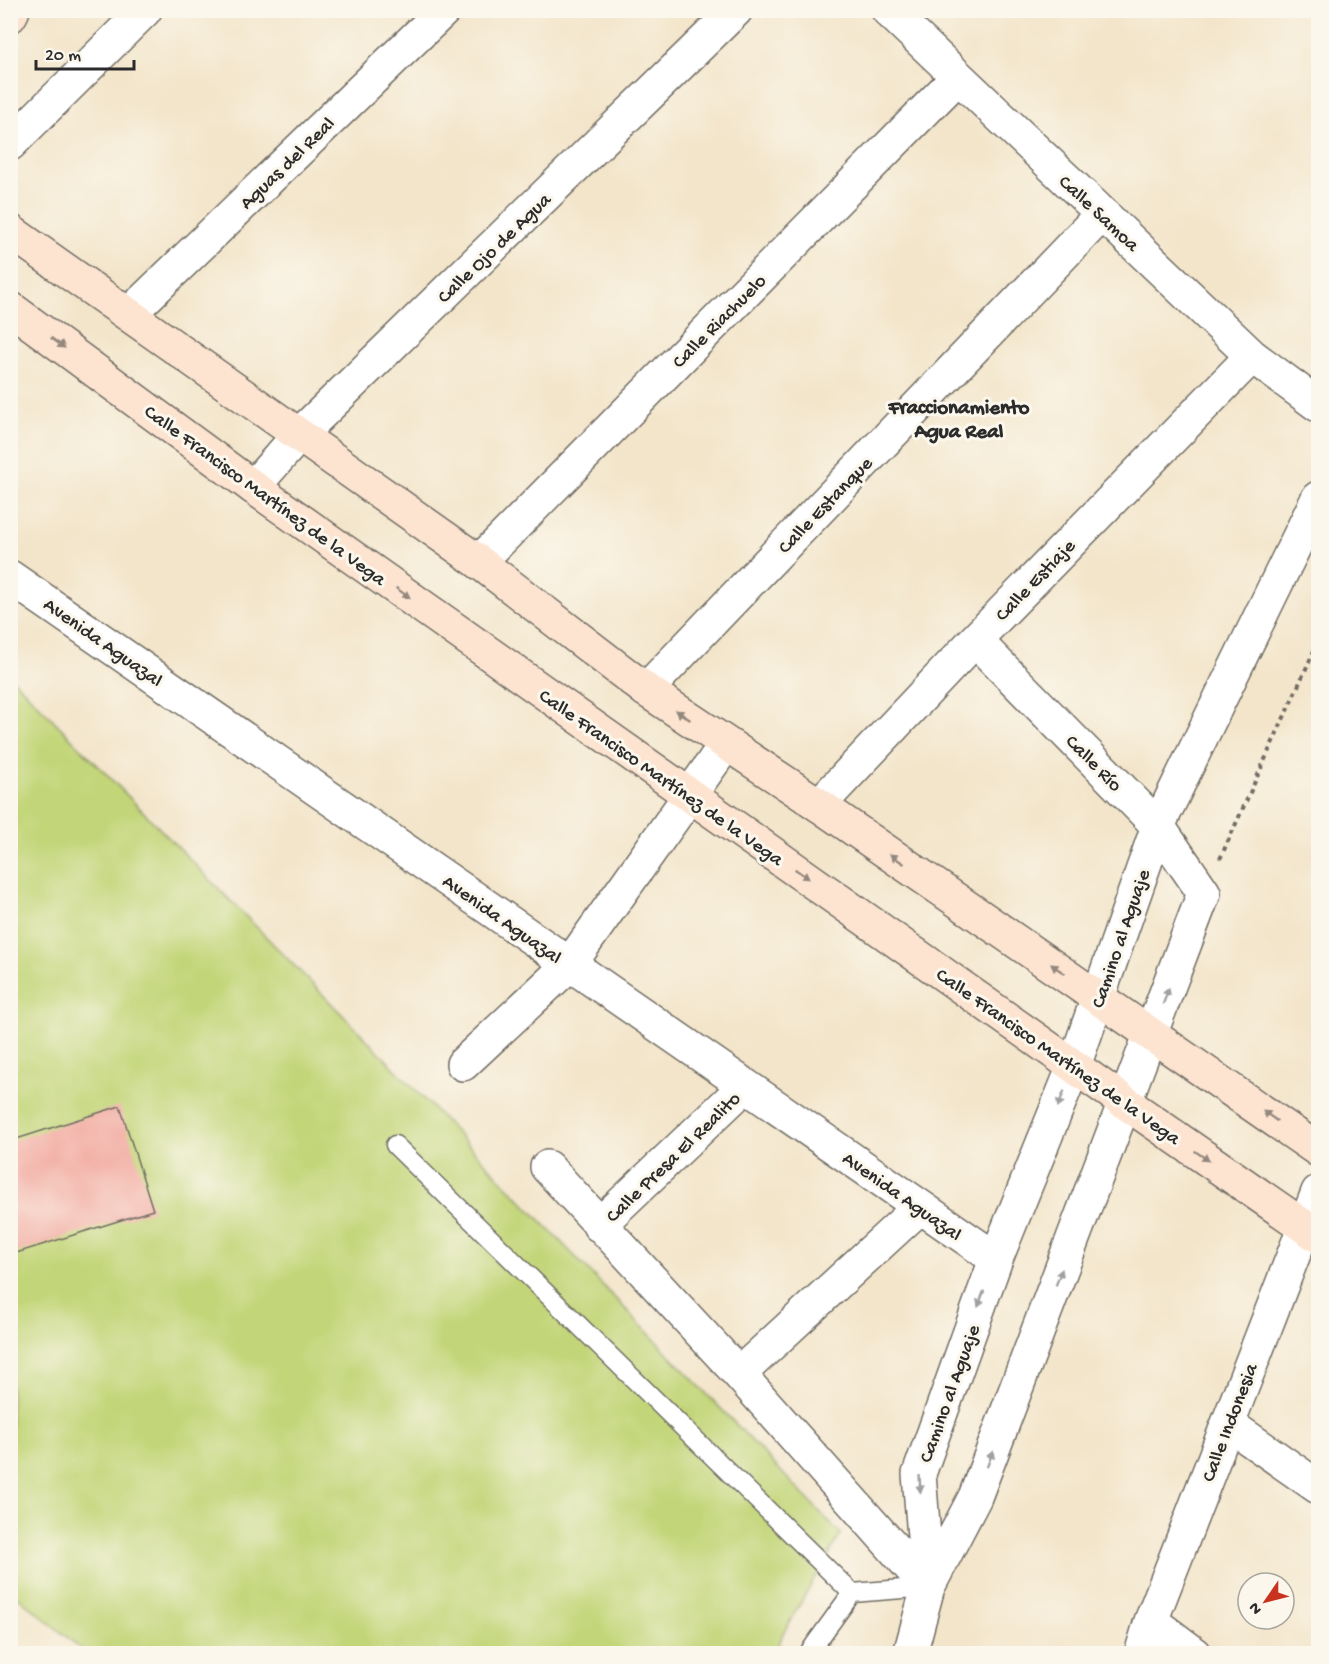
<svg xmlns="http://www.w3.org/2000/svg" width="1329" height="1664" font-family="'Gochi Hand',sans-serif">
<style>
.green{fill:#c2d578;stroke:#768052;stroke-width:1.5}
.building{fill:#f2aaa1}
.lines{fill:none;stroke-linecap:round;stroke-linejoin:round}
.lane-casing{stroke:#716c63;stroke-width:21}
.street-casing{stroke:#716c63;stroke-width:36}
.secondary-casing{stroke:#716c63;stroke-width:36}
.path{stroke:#716c63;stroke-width:4;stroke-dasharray:4.5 4.5;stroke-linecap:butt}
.lane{stroke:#fff;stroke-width:18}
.street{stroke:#fff;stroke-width:33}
.secondary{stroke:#fde4d1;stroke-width:33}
.oneway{fill:#94887e}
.oneway2{fill:#a0a0a0}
.labels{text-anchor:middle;stroke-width:6;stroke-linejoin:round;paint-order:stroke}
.street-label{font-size:20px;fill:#2b2b2b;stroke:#fbf7ec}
.neighbourhood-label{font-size:21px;font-weight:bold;fill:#2b2b2b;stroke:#fbf7ec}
</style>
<rect width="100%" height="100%" fill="#fbf7ec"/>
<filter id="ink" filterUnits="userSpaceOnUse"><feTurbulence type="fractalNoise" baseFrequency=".0167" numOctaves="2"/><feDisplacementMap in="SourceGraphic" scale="12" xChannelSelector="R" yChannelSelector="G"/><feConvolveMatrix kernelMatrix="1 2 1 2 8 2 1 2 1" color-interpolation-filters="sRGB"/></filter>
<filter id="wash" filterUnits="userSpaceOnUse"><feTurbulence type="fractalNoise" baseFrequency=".008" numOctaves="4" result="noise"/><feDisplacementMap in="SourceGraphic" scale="24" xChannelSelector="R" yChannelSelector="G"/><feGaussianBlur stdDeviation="1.35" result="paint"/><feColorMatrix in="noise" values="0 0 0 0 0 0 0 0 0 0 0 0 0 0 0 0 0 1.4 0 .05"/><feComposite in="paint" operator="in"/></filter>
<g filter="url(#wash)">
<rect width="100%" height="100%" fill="#f3e5ca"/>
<path class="green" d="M11 677 380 1053 841 1534 783 1633 776 1653H86L11 1591Z"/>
<g id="blocks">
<path class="building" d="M120 1106 153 1210 10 1255V1141Z"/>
</g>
</g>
<g filter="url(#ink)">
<use href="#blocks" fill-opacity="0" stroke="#716c63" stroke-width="1.5"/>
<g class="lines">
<defs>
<path id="lane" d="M395 1145 852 1593
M808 1654 852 1593 928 1587"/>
<path id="street" d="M888 10 1252 356 1318 405
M10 144 145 10
M129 314 444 10
M253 487 299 435 736 10
M479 562 957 78
M10 577 996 1259
M646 690 1102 214
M819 805 975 640 1252 356
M463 1064 570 964 726 744
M547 1167 739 1374 928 1587
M599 1225 745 1086
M739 1374 920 1207
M1228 1424 1318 1487
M928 1587 919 1474 996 1259 1074 1066 1158 826 1318 498
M1151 1621 1195 1654
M910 1654 928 1587 975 1497 1204 893 1158 826 975 640
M1141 1654 1151 1621 1318 1192"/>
<path id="secondary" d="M10 16 13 10
M10 231 479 562 646 690 819 805 1318 1150
M10 308 253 487 1126 1103 1318 1236"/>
</defs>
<use href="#lane" class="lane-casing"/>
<use href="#street" class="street-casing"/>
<use href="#secondary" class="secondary-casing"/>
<path class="path" d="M1220 859 1318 642"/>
<use href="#lane" class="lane"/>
<use href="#street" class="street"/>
<use href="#secondary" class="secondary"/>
</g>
<defs><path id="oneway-solid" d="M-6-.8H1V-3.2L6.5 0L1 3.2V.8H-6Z" transform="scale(1.5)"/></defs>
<g class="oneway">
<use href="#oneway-solid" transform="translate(58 343) rotate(36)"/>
<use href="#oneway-solid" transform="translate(403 593) rotate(35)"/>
<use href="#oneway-solid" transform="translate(683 715) rotate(-146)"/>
<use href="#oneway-solid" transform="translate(897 859) rotate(-146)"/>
<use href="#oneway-solid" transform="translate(802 874) rotate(35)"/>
<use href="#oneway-solid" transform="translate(1058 969) rotate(-146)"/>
<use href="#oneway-solid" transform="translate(1270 1116) rotate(-145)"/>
<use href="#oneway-solid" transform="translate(1202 1156) rotate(35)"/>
</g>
<g class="oneway2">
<use href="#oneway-solid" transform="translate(1166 996) rotate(-70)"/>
<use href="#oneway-solid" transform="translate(1061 1099) rotate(112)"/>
<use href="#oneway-solid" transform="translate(1059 1277) rotate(-69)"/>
<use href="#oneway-solid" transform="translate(981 1299) rotate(110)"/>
<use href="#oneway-solid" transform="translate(990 1459) rotate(-69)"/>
<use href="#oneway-solid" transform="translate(920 1484) rotate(87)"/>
</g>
</g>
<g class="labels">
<g class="street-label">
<text transform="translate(286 162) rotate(-44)" y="7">Aguas del Real</text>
<text transform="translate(1100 212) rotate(43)" y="7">Calle Samoa</text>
<text transform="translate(493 247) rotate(-44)" y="7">Calle Ojo de Agua</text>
<text transform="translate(718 320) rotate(-45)" y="7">Calle Riachuelo</text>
<text transform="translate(266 494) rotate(36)" y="7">Calle Francisco Martínez de la Vega</text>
<text transform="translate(824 504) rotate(-46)" y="7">Calle Estanque</text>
<text transform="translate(1034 579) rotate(-46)" y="7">Calle Estiaje</text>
<text transform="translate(104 641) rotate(35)" y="7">Avenida Aguazal</text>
<text transform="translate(1095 762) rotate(45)" y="7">Calle Río</text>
<text transform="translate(662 776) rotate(35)" y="7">Calle Francisco Martínez de la Vega</text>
<text transform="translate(503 918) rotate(35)" y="7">Avenida Aguazal</text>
<text transform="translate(1119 938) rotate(-71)" y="7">Camino al Aguaje</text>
<text transform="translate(1059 1055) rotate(35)" y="7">Calle Francisco Martínez de la Vega</text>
<text transform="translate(672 1156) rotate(-44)" y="7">Calle Presa El Realito</text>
<text transform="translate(903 1195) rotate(35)" y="7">Avenida Aguazal</text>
<text transform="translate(948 1393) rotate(-70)" y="7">Camino al Aguaje</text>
<text transform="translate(1228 1422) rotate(-69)" y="7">Calle Indonesia</text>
</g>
<g class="neighbourhood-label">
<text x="959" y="413">Fraccionamiento<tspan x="959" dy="24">Agua Real</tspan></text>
</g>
</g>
<rect width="1329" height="1664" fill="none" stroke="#fbf7ec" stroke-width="36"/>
<g transform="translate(1266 1601) rotate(235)"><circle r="28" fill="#fbf7ec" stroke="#a8a59f" stroke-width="1.5"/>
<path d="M0-4.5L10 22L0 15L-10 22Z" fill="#c8321e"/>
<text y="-9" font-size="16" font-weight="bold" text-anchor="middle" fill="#2b2b2b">N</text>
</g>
<path d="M36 60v9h98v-9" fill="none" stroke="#2b2b2b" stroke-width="3"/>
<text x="45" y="60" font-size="18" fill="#2b2b2b" stroke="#fbf7ec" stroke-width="4.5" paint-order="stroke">20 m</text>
</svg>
